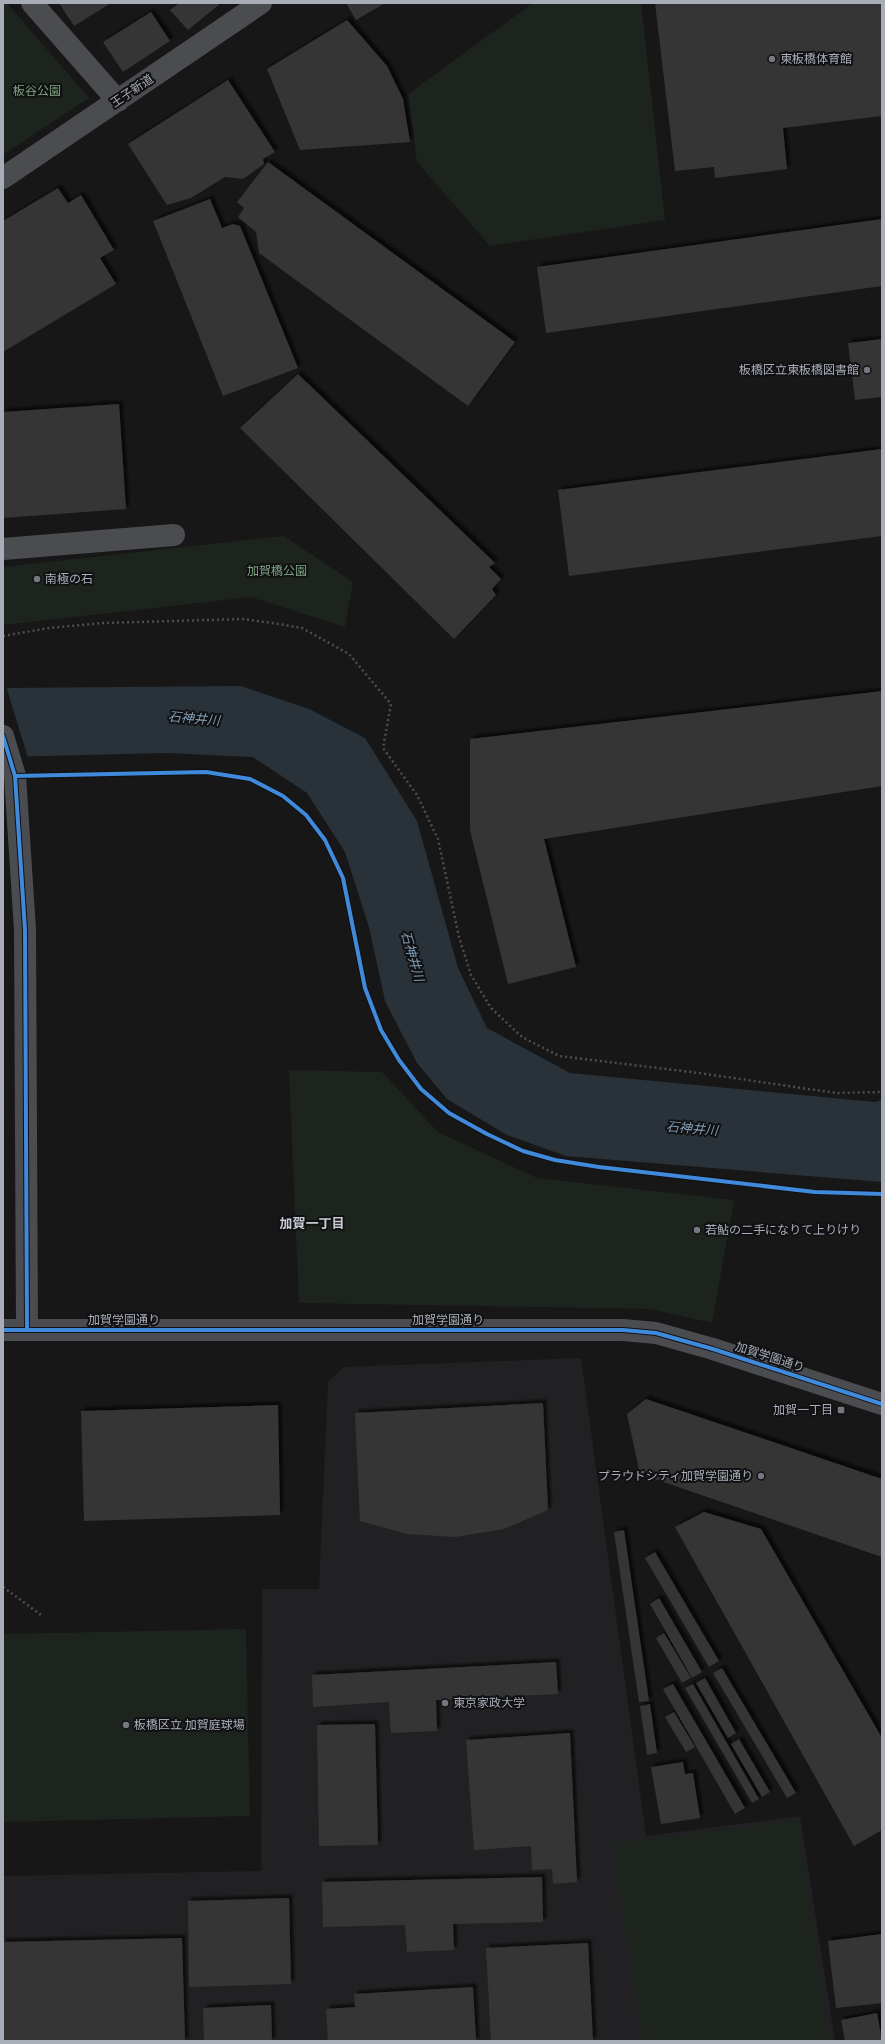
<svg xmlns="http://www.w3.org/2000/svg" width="885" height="2044" font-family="'Fira Sans Condensed','Noto Sans JP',sans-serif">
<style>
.built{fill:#212123}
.green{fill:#1d241e}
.water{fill:#2a3239}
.pier{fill:#171717}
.building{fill:#353536;filter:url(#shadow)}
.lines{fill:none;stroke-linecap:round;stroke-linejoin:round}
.path{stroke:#4d4e52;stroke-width:2.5;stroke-dasharray:2 3;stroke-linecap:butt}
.minor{stroke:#4b4c50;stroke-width:22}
.cycleway-casing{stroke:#111113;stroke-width:6}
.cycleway{stroke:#408adc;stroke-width:4}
.poi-dot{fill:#757880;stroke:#111113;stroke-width:1.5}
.labels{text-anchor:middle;stroke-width:4;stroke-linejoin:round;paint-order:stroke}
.poi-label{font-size:12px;fill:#a8adb8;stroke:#111113;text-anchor:start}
.park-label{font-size:12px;fill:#7fa381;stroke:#111113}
.street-label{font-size:12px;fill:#a8adb8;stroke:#111113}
.water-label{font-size:13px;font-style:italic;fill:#7f9bb3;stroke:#111113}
.neighbourhood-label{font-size:13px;font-weight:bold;fill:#c9ccd4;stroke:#111113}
</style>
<defs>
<filter id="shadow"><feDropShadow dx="3.5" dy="-3.5" stdDeviation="1" flood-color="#0009"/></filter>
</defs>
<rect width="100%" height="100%" fill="#171717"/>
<path class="built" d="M581 1358 646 1836 800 1816 835 2041H3V1876L261 1871 262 1589H319L328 1381 344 1367Z"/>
<path class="green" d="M3 3H7L89 98 3 155Z
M533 3H641L665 220 490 246 417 162 408 94Z
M284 536 353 582 345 627 251 597 3 625V567Z
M289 1070 382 1072 438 1132 537 1178 734 1200 712 1323 650 1309 299 1303Z
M246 1629 250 1816 3 1822V1634Z
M798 1820 829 2041H643L612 1844Z"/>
<path class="water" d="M241 686 309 709 365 738 417 821 458 968 487 1028 570 1073 875 1102 882 1100V1182L566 1156 507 1135 447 1099 417 1063 385 1001 369 927 345 852 307 793 253 757 166 753 3 757V688Z"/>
<path class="pier" d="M3 686H6L28 758 3 759Z"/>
<path class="building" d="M59 3H111L74 26Z
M179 3H221L188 30 170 10Z
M346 3H385L356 20Z
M655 3H882V116L783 128 787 169 715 178 714 167 675 171Z
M151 12 170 41 123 72 103 42Z
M347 20 387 66 403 99 410 142 300 150 267 69Z
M228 80 275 152 263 159 264 164 243 179 225 177 191 198 167 205 128 144Z
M268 162 515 342 468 406 259 253 256 232 238 217 244 208 237 202Z
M58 188 68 203 81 195 114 250 100 258 116 284 3 352V221Z
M210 199 222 228 233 224 240 226 298 368 223 396 153 221Z
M882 219V286L546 333 537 267Z
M882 339V397L855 400 848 343Z
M298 374 495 563 489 567 501 579 492 589 496 595 454 639 240 428Z
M119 404 126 509 3 518V412Z
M882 449V536L569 576 558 490Z
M882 691V786L544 839 576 967 508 984 470 830V739Z
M646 1399 882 1479V1557L640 1474 627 1414Z
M543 1403 548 1510 504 1529 455 1537 407 1534 360 1521 355 1413Z
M278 1405 280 1515 84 1521 81 1411Z
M704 1512 761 1529 882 1738V1830L854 1846 675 1527Z
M624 1530 649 1701 639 1702 614 1532Z
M655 1552 719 1661 709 1667 645 1558Z
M659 1598 702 1672 692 1678 650 1604Z
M664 1633 691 1678 682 1683 656 1638Z
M556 1662 558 1694 436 1700 437 1731 391 1733 389 1702 313 1707 312 1675Z
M722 1668 796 1793 787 1798 713 1673Z
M705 1678 736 1733 728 1738 696 1683Z
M673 1684 745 1808 735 1814 663 1689Z
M693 1684 759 1799 752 1803 685 1688Z
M650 1704 657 1753 647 1755 640 1706Z
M674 1712 695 1747 686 1752 665 1717Z
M375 1724 378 1845 319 1846 317 1725Z
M570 1733 577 1882 553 1884 552 1869 532 1870 531 1846 474 1850 466 1740Z
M739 1739 770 1792 762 1797 731 1744Z
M683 1762 685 1774 693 1773 700 1818 661 1824 651 1767Z
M542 1877 543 1922 453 1924 454 1950 407 1952 405 1925 323 1927 322 1882Z
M289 1898 291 1984 189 1987 188 1901Z
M882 1934V2003L836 2008 828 1941Z
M182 1938 185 2041H3V1942Z
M588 1943 593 2041H491L486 1948Z
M473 1987 476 2041H328L326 2009 355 2007 354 1994Z
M271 2005 272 2041H204L203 2008Z
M877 2013 882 2041H845L841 2020Z"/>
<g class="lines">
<path class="path" d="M3 636 49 628 103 623 243 619 279 624 302 628 349 654 391 704 383 748 417 795 438 839 459 937 471 975 491 1008 522 1037 559 1056 699 1073 836 1093 882 1092
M42 776 206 772 250 779 283 796 306 815 325 840 343 878 365 988 381 1030 399 1060 421 1089 449 1113 487 1134 523 1151 555 1160 599 1167 815 1192 882 1194
M3 1587 41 1615"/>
<path class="minor" d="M32 3 118 101
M3 178 261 3
M3 549 174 535
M3 736 15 776 25 930 27 1330
M3 1330H623L656 1333 713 1349 882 1404"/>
<defs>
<path id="cycleway" d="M3 736 15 776 25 930 27 1330
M15 776 206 772 250 779 283 796 306 815 325 840 343 878 365 988 381 1030 399 1060 421 1089 449 1113 487 1134 523 1151 555 1160 599 1167 815 1192 882 1194
M3 1330H623L656 1333 713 1349 882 1404"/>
</defs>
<use href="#cycleway" class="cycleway-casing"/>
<use href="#cycleway" class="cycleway"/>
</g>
<g class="poi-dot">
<circle cx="772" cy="59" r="4"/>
<circle cx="867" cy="370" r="4"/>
<circle cx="37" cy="579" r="4"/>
<circle cx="697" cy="1230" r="4"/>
<rect x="837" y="1406" width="8" height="8" rx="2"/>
<circle cx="761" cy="1476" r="4"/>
<circle cx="445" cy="1703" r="4"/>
<circle cx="126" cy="1725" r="4"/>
</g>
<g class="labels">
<g class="poi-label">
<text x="780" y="63">東板橋体育館</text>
<text x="859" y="374" text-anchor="end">板橋区立東板橋図書館</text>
<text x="45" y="583">南極の石</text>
<text x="705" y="1234">若鮎の二手になりて上りけり</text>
<text x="833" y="1414" text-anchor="end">加賀一丁目</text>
<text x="753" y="1480" text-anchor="end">プラウドシティ加賀学園通り</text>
<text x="453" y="1707">東京家政大学</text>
<text x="134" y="1729">板橋区立 加賀庭球場</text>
</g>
<g class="park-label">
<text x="37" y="95">板谷公園</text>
<text x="277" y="575">加賀橋公園</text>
</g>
<g class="street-label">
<text transform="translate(132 91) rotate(-34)" y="4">王子新道</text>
<text x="124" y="1324">加賀学園通り</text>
<text x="448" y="1324">加賀学園通り</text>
<text transform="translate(770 1357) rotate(18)" y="4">加賀学園通り</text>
</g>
<g class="water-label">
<text transform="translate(194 718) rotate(5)" y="5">石神井川</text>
<text transform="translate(413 956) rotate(74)" y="5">石神井川</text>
<text transform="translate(692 1128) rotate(5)" y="5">石神井川</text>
</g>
<g class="neighbourhood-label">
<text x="312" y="1228">加賀一丁目</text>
</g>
</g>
<rect width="885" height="2044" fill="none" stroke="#a8adb8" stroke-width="8"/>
</svg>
